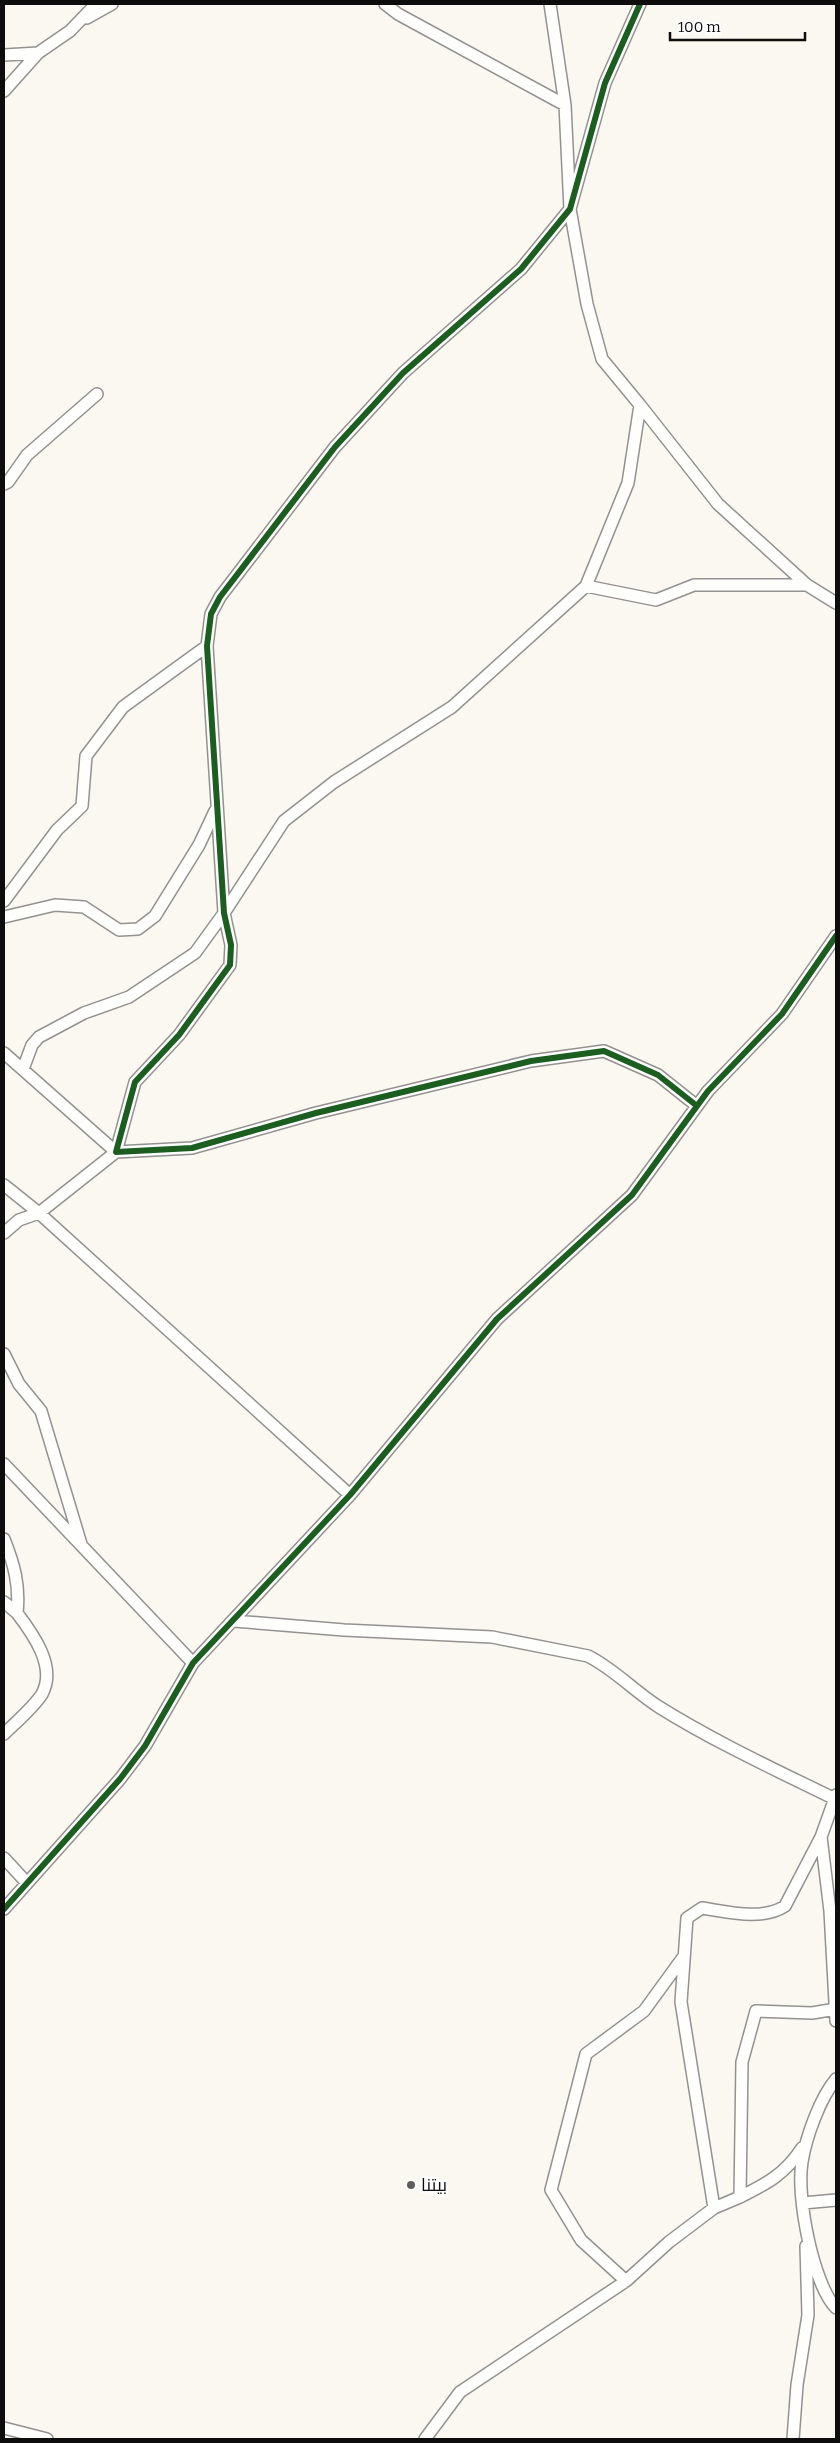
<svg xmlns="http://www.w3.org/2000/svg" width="840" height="2443" font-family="Bitter,Cairo,serif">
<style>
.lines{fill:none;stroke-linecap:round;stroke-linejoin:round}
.minor-casing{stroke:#949290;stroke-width:14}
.minor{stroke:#fefefd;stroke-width:11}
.cycleway-casing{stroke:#fff;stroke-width:9}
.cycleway{stroke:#1b5e20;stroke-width:6}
.poi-dot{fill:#605f5d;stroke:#fff;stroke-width:2}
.labels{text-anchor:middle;stroke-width:5;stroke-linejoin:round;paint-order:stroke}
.poi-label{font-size:18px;fill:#0d0d0d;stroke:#fff;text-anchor:start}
</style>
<rect width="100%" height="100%" fill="#fbf7f1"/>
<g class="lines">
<defs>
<path id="minor" d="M385 4 398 14 565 105
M550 4 565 105 570 209 587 304 602 359 640 405 628 483 586 586
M640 4 605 83 570 209 521 269 403 373 335 447 220 597 211 614 207 646 224 913 231 945 230 965 179 1035 135 1082 116 1152 192 1148 316 1113 531 1061 604 1051 658 1075 697 1106
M87 18 112 4
M4 55 38 53
M4 91 38 53 70 31 96 4
M640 405 718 504 807 585
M4 484 8 482 27 455 97 394
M4 901 57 830 82 806 86 756 123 707 207 646
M4 917 55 905 84 907 119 930 138 929 155 916 199 845 215 811
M4 1053 116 1152 39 1213 350 1495
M23 1069 32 1045 39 1037 84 1013 129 997 195 953 224 913 284 821 334 782 452 707 586 586 656 600 694 585H807L836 603
M4 1185 39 1213
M4 1233 19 1220 39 1213
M4 1354 19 1384 41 1411 81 1544
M4 1464 193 1663
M4 1539C14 1564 20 1585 17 1613 33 1634 57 1667 42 1694 34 1707 15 1723 4 1734
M4 1602 17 1613
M234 1621 344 1630 492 1637 588 1656C614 1669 634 1691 659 1707 715 1742 776 1770 835 1799
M836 1795 821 1837 830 1911 836 2021
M4 1858 26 1882
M4 1909 120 1779 145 1746 193 1663 350 1495 497 1319 632 1195 708 1091 782 1014 836 936
M836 2079C820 2098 806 2137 802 2162 796 2196 813 2284 836 2308
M740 2197C768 2183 785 2174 802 2148
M803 2203 836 2200
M714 2208 681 2002 687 1918 702 1908C728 1912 762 1921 785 1906L821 1837
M626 2281 581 2240 551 2190 586 2054 644 2011 684 1956
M4 2428 47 2439
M425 2439 460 2392 626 2281 669 2242 714 2208 740 2197 742 2062 756 2011 812 2013 836 2009
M793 2439 797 2385 808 2315 806 2246"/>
</defs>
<use href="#minor" class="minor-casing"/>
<use href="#minor" class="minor"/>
<defs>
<path id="cycleway" d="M640 4 605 83 570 209 521 269 403 373 335 447 220 597 211 614 207 646 224 913 231 945 230 965 179 1035 135 1082 116 1152 192 1148 316 1113 531 1061 604 1051 658 1075 697 1106
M4 1909 120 1779 145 1746 193 1663 350 1495 497 1319 632 1195 708 1091 782 1014 836 936"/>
</defs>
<use href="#cycleway" class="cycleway-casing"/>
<use href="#cycleway" class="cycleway"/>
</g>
<circle class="poi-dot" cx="411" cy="2185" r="5"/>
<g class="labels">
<g class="poi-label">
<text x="421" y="2191">بيتنا</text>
</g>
</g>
<rect width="840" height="2443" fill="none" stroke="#0d0d0d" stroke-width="10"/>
<path d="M670 32v8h135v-8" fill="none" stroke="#0d0d0d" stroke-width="2.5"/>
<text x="678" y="32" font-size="15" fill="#0d0d0d" stroke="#ffffff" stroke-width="4" paint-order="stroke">100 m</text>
</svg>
